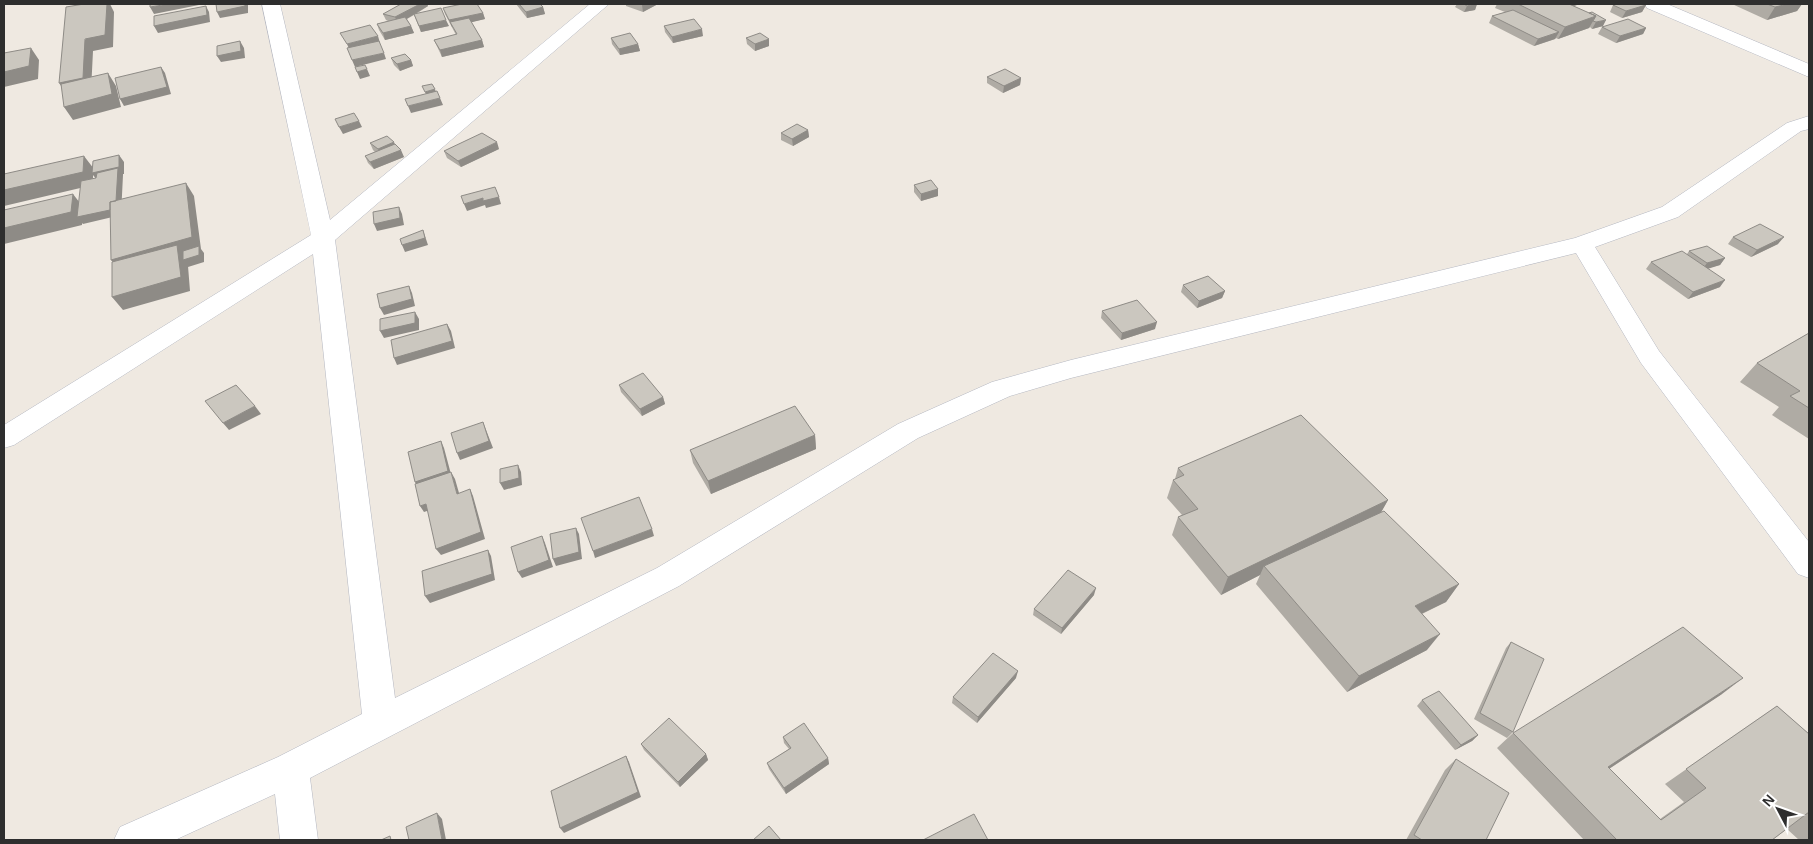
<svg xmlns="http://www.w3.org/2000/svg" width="1813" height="844" font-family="Helvetica,sans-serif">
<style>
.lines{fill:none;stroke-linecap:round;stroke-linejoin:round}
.minor-casing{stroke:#b4b7c1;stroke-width:1}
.minor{fill:#fff;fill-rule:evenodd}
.wall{fill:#afaba4}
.shaded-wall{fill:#8e8b86}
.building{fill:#cbc7bf;stroke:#8e8b86}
</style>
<rect width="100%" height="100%" fill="#efe9e1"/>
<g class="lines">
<defs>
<path id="minor" d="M262 4H280L330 220 590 4H609L335 240 395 698 657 568 898 424 992 382 1071 360 1575 238 1662 207 1787 123 1809 116V129L1801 131 1678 217 1595 247 1659 351 1809 542V578L1798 574 1641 363 1576 253 1071 378 1010 396 918 438 679 586 310 778 318 840H280L275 794 175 840H114L120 827 278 757 362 714 313 254 14 445 4 448V425L311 235Z
M1645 4H1667L1809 64V77L1647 8Z"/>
</defs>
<use href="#minor" class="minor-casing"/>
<use href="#minor" class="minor"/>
</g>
<path class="wall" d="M401 4H427L428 6 416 14 449 26 421 32 414 15 407 19 411 26 414 33 385 40 379 30 377 24 388 21 386 20 383 14Z
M516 4H540L543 7 545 14 527 18Z
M626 4H658L643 12 626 6Z
M1457 4H1477L1475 10 1464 12 1455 7Z
M1497 4H1580L1574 6 1603 26 1592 29 1590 27 1589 28 1558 39 1556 38 1555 39 1534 46 1489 23 1492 16 1505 12 1495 8Z
M1732 4H1802L1797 11 1767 20Z
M1613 5H1646L1642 12 1622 18 1610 12Z
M443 8 483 13 485 19 471 22 482 40 484 47 442 57 434 40 456 35 445 14Z
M664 26 703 36 673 43 665 32Z
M1602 27 1646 28 1643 34 1616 43 1598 34Z
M611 38 638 44 640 51 620 55 612 44Z
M746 38 769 39V46L755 51 747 44Z
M391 58 411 60 413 66 400 71 394 65Z
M987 77 1021 78 1020 85 1003 93 987 83Z
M808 130 809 137 793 146 781 140V133Z
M370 143 395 144 404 157 374 169 368 163 365 156 375 152 373 150Z
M499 149 461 167 447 158 444 151Z
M914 185 938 189V196L921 201 914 192Z
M1733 237 1778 244 1751 257 1728 244Z
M1689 251 1725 258 1720 265 1708 268 1720 287 1688 299 1646 269 1651 262 1687 254Z
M1183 285 1225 291 1222 298 1197 308 1181 292Z
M1102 311 1155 329 1121 340 1101 318Z
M1809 333V439L1772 415 1779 407 1740 382 1757 363Z
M619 385 663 397 665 404 642 416 621 392Z
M815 435 816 449 711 494 693 463 690 450Z
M1178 468 1388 500 1381 512 1459 584 1446 602 1422 614 1427 650 1347 692 1256 584 1260 575 1221 595 1172 535 1178 517 1182 515 1167 498 1173 480 1175 479Z
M1094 595 1061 634 1033 615 1034 609Z
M1511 642 1513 732 1507 738 1474 719 1506 648Z
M1016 678 977 723 952 703 953 697Z
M1722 694 1609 769 1660 819 1684 802 1665 784 1777 706 1809 734V840H1799L1787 829 1772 840H1584L1497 748 1513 733Z
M1422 700 1478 735 1472 741 1455 750 1417 706Z
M783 737 828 758 829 764 786 794 769 769 767 763 789 749 784 743Z
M641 744 706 754 708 760 680 787 644 750Z
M1456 759 1486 840H1406L1445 770Z"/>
<path class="shaded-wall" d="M107 4H110L114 12 113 47 93 51 91 91 68 96 59 83Z
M169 4H204L154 14 150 7Z
M245 4H248V13L220 18 217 12Z
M420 4H427L428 6 398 24 395 17Z
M644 4H658L643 12 642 5Z
M1475 4H1477L1475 10 1464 12 1467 6Z
M1562 4H1580L1557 11Z
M1788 4H1802L1797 11 1767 20 1775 7Z
M1646 5 1642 12 1622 18 1626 11Z
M206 6 209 12 210 22 158 33 154 26Z
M543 7 545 14 527 18 526 12Z
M483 13 485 19 452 27 450 22 452 27 449 20Z
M1596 16 1589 28 1558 39 1565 27Z
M446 20 449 26 421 32 419 26Z
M1606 20 1603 26 1592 29 1596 22Z
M411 26 414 33 385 40 383 33Z
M1646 28 1643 34 1616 43 1620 36Z
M702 29 703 36 673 43 672 37Z
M1559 32 1555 39 1534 46 1538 39Z
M378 36 380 43 350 51 347 44Z
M769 39V46L755 51V44Z
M482 40 484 47 442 57 440 50Z
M240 41 244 48 245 58 221 62 217 56Z
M638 44 640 51 620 55 619 49Z
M31 48 39 60 38 79 4 87V72Z
M384 53 386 59 355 67 352 60Z
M411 60 413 66 400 71 397 64Z
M161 67 165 73 171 94 124 106 120 99Z
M367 69 370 76 360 79 357 72Z
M108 73 116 86 121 107 73 120 64 107Z
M1021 78 1020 85 1003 93 1004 86Z
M435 89 437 96 428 99 425 92Z
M440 98 443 105 411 113 408 106Z
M359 121 362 127 343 134 339 127Z
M808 130 809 137 793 146 792 139Z
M394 142 397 149 381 156 378 149Z
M497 142 499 149 461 167 458 161Z
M401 150 404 157 374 169 370 162Z
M119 155 124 162V174H123V175L121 215 83 224 82 223V225L4 244V228L73 194 83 207 97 180 93 175V185L4 206V190L84 156 94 169Z
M186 183 194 196 201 249 204 253V262L188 267V266L190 291 123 310 112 297 122 273 111 260Z
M938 189V196L921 201V194Z
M499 197 501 204 486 208 485 205 467 211 464 204 483 198Z
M399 207 402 214 404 225 377 231 374 224Z
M423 230 428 245 405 252 402 245Z
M1784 237 1778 244 1751 257 1757 250Z
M1725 258 1720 265 1701 271 1707 263Z
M1725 280 1720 287 1688 299 1693 292Z
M409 286 412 293 415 306 384 315 380 308Z
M1225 291 1222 298 1197 308 1199 301Z
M415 312 419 319V330L384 338 380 331Z
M1157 322 1155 329 1121 340 1122 333Z
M447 324 451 331 455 348 397 365 394 358Z
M663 397 665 404 642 416 640 409Z
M255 406 261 414 229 430 223 423Z
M483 422 493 448 460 460 457 453Z
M815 435 816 449 711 494 708 481Z
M441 441 444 448 452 478 419 489 415 482Z
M518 465 521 472 522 485 504 490 500 483Z
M451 472 455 479 461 500 457 494Z
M470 489 473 496 485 539 441 555 436 549Z
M1388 500 1378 518 1264 566 1260 575 1221 595 1228 577Z
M426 504 430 510 424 512 420 506Z
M576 528 579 534 582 559 556 566 553 559Z
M652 529 654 536 595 558 593 551Z
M542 536 545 543 553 567 522 578 518 572Z
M488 550 491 556 495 580 430 603 425 596Z
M1459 584 1446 602 1402 623 1415 606Z
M1096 588 1094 595 1061 634 1062 628Z
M1440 634 1427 650 1347 692 1359 676Z
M1018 671 1016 678 977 723 978 717Z
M1743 678 1722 694 1589 782 1608 767Z
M1478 735 1472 741 1455 750 1461 745Z
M706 754 708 760 680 787 678 782Z
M626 756 629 762 641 797 564 833 560 828Z
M828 758 829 764 786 794 784 788Z
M437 813 442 819 446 840H442Z"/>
<path class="building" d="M84 4H107L105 35 85 39 83 78 59 83 66 7Z
M150 4H169L150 7Z
M216 4H245V6L217 12Z
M401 4H420L395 17 383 14Z
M462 4H477L483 13 449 20 443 8Z
M519 4H540L543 7 526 12Z
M1464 4H1475L1467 6Z
M1518 4H1569L1596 16 1565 27Z
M1618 4H1643L1646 5 1626 11 1613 5Z
M1767 4H1788L1775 7Z
M206 6 207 15 154 26V16Z
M441 8 446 20 419 26 414 14Z
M1513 10 1559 32 1538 39 1492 16Z
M1592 12 1606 20 1596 22 1593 21 1596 16 1589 13Z
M405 17 411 26 383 33 377 24Z
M469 18 482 40 440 50 434 40 457 34 450 22Z
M694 19 702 29 672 37 664 26Z
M1628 19 1646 28 1620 36 1602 27Z
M370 25 378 36 347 44 340 33Z
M630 33 638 44 619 49 611 38Z
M760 33 769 39 755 44 746 38Z
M240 41 241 51 217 56V46Z
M379 41 384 53 352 60 347 48Z
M31 48 29 66 4 72V53Z
M405 54 411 60 397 64 391 58Z
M365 65 367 69 357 72 355 67Z
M161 67 167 87 120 99 115 78Z
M1005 69 1021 78 1004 86 987 77Z
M108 73 112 94 64 107 61 84Z
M432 84 435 89 425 92 422 86Z
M437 91 440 98 408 106 405 99Z
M354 113 359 121 339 127 335 119Z
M797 124 808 130 792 139 781 133Z
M482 133 497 142 458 161 444 151Z
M387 136 394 142 378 149 370 143Z
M395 144 401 150 370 162 365 156Z
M119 155V167L92 173 93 161Z
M84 156 83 172 4 190V174Z
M118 168 116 201 110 202V210L77 217 81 181 96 178 97 173Z
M931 180 938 189 921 194 914 185Z
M186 183 192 237 111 260 110 202Z
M495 187 499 197 483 201V198L464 204 461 196Z
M73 194 71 212 4 228V210Z
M399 207 400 218 374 224 373 212Z
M1760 224 1784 237 1757 250 1733 237Z
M423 230 425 238 402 245 400 239Z
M177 245 181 277 112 297V262Z
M199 246V255L183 260V251Z
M1707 246 1725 258 1707 263 1689 251Z
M1682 251 1725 280 1693 292 1651 262Z
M1208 276 1225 291 1199 301 1183 285Z
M409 286 412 299 380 308 377 294Z
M1137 300 1157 322 1122 333 1102 311Z
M415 312V323L380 331V319Z
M447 324 452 341 394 358 391 340Z
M1809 333V408L1790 396 1800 391 1757 363Z
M643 373 663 397 640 409 619 385Z
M236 385 255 406 223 423 205 401Z
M795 406 815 435 708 481 690 450Z
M1301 415 1388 500 1228 577 1178 517 1198 509 1173 480 1184 475 1178 468Z
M483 422 489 441 457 453 451 433Z
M441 441 448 471 415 482 408 452Z
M518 465 519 478 500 483V469Z
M451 472 457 494 470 489 481 532 436 549 426 504 420 506 415 484Z
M639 497 652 529 593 551 581 518Z
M1384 511 1459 584 1415 606 1440 634 1359 676 1264 566Z
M576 528 579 552 553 559 550 534Z
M542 536 549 560 518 572 511 547Z
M488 550 492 574 425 596 422 571Z
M1068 570 1096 588 1062 628 1034 609Z
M1683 627 1743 678 1608 767 1661 820 1706 788 1686 769 1777 706 1809 734V812L1772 840H1617L1513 733Z
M1511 642 1544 659 1513 732 1480 713Z
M993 653 1018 671 978 717 953 697Z
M1439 691 1478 735 1461 745 1422 700Z
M669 718 706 754 678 782 641 744Z
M804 723 828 758 784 788 767 763 791 748 783 737Z
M626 756 638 792 560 828 551 791Z
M1456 759 1509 793 1486 840H1422L1414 835Z
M437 813 442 840H409L406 827Z
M974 814 988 840H923Z
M769 826 781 840H753Z
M390 836 391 840H381Z"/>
<rect width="1813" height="844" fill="none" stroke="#2e2e2e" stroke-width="10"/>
<g transform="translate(1778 809) rotate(311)" stroke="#ffffff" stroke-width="4" paint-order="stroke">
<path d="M0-4L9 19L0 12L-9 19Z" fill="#2e2e2e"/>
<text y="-8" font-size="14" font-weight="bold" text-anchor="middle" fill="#2e2e2e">N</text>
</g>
</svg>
